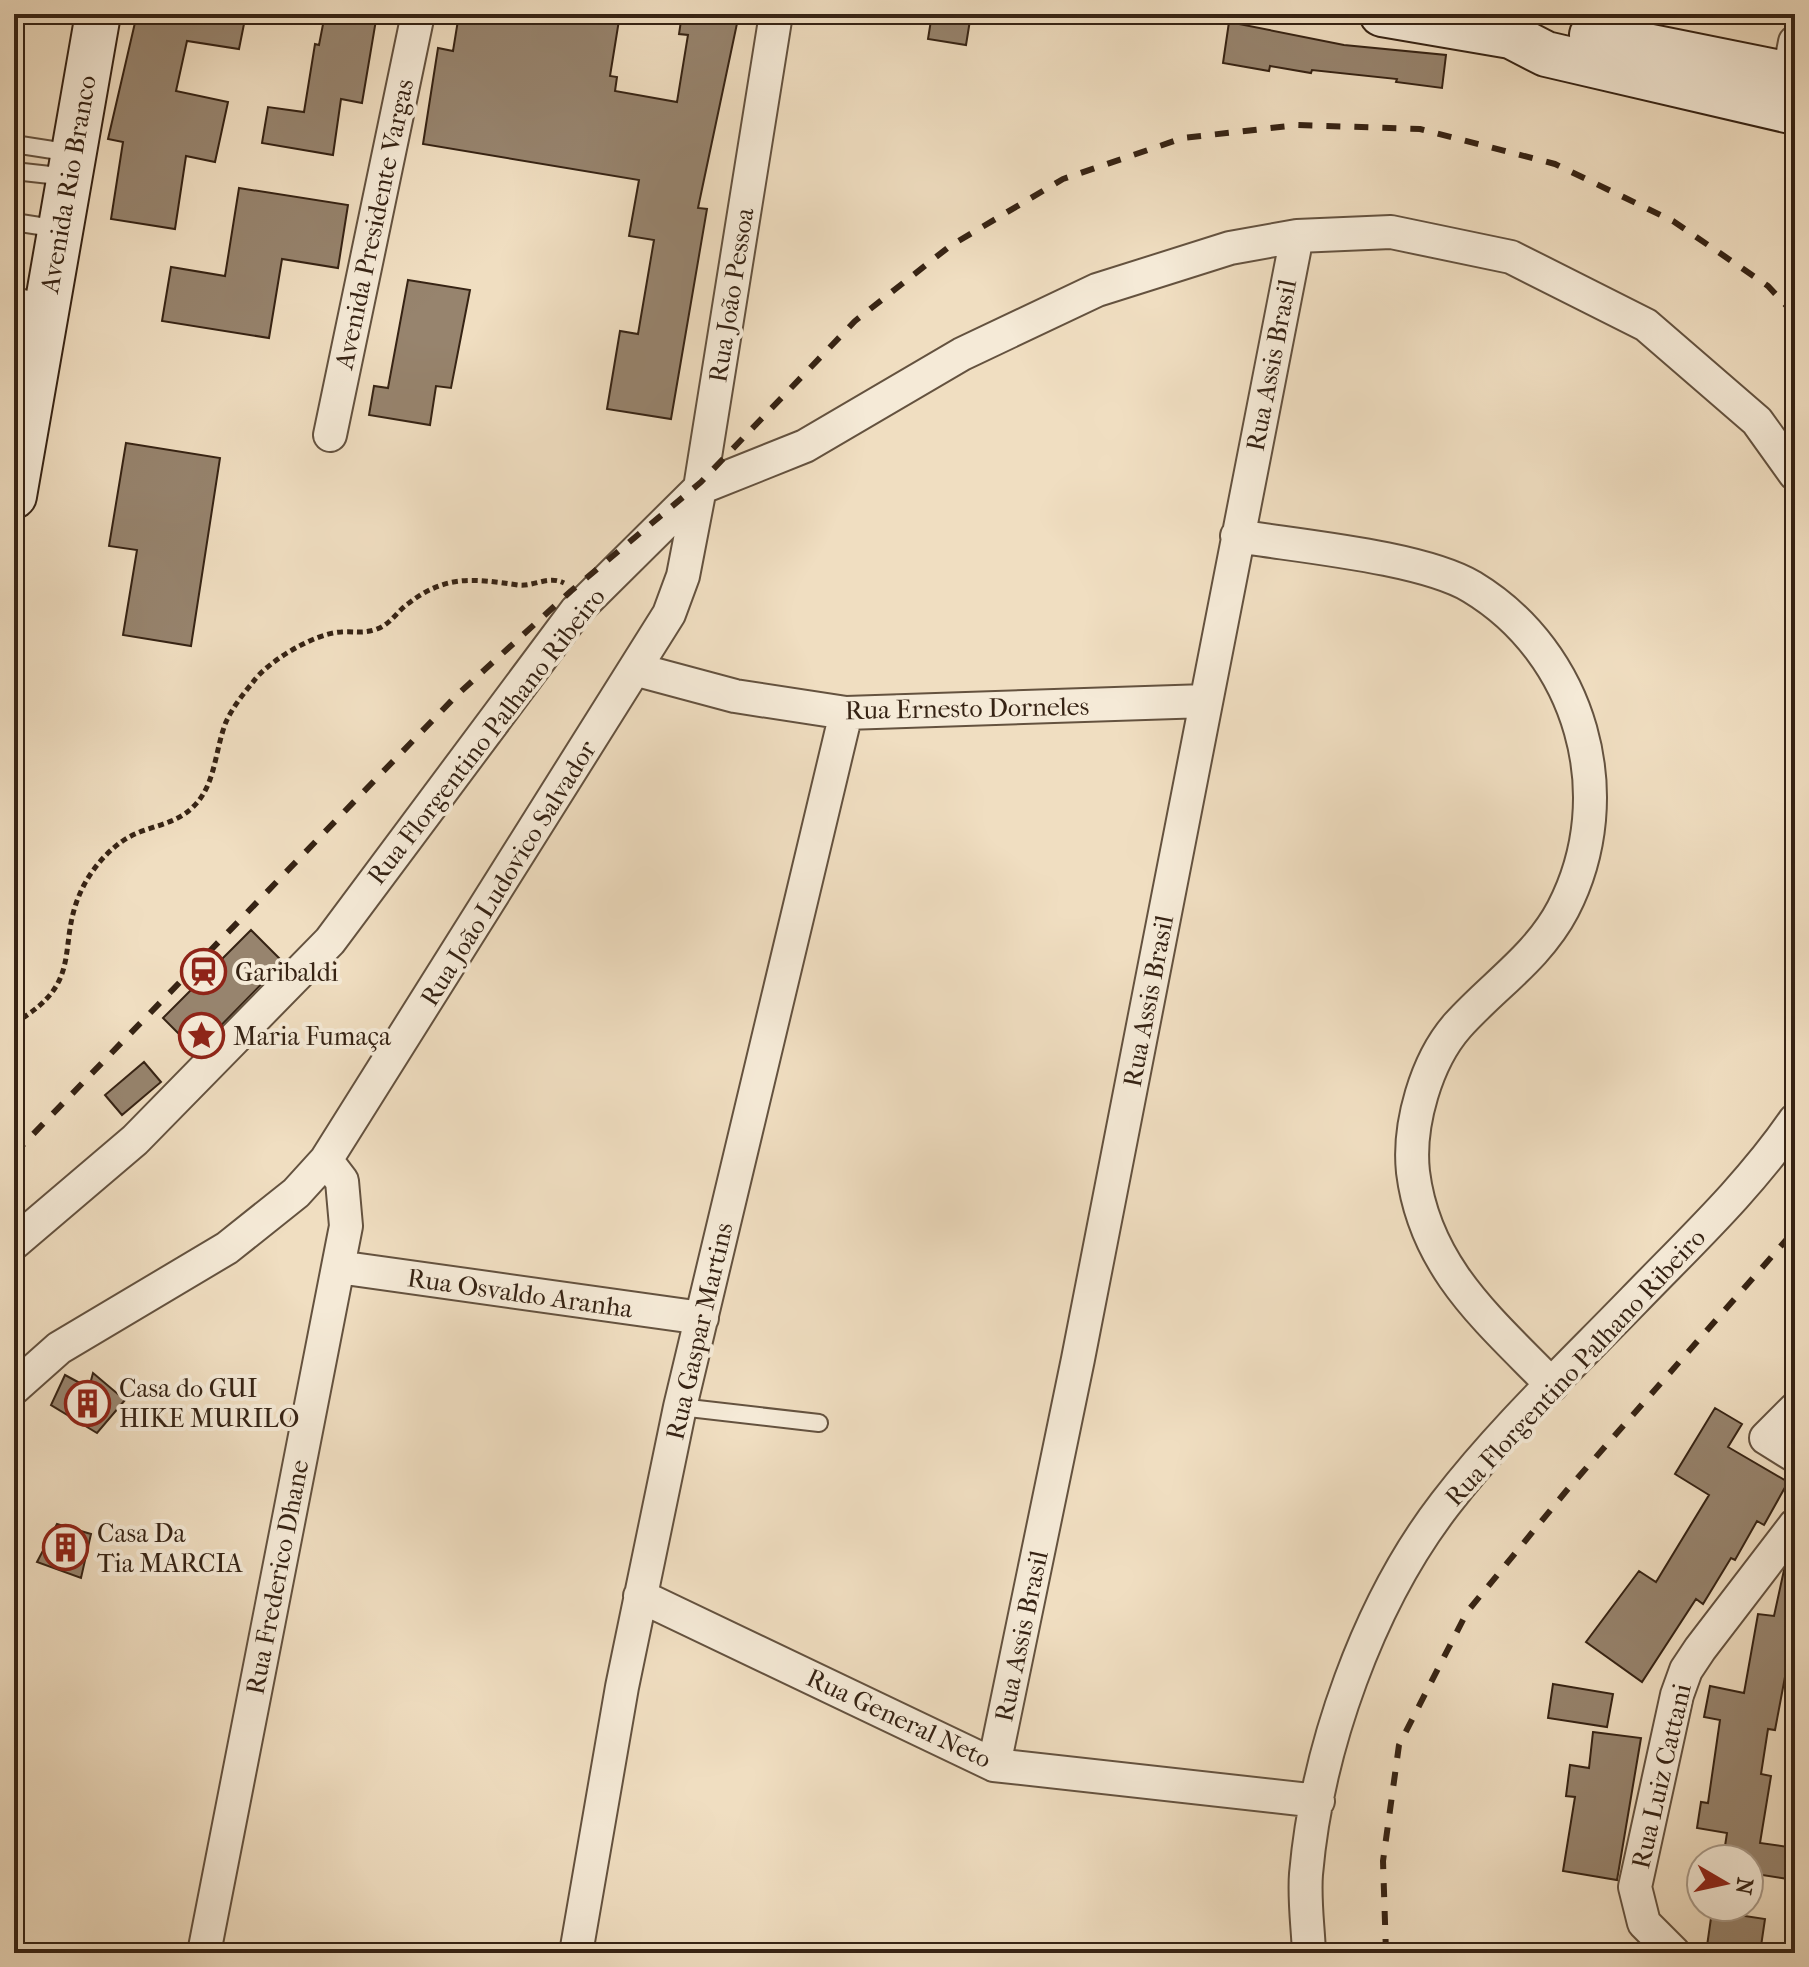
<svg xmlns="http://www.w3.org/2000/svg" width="1809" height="1967" font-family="'IM FELL French Canon',serif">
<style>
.building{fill:#97846e;stroke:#362314;stroke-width:2}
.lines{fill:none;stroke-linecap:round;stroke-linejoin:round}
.lane-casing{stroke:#64523f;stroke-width:20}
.street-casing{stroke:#64523f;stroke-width:36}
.secondary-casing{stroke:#362314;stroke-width:48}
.path{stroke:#362314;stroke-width:5;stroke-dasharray:6 4;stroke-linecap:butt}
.lane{stroke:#f5ead7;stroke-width:16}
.street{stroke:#f5ead7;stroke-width:32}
.secondary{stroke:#f5ead7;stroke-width:44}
.rail{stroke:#362314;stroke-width:6;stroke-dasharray:14 14;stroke-linecap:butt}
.labels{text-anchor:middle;stroke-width:8;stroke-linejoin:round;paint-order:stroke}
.street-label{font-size:26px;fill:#362314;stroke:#f5ead7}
.poi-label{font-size:26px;fill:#362314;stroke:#f5ead7;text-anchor:start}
</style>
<rect width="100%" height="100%" fill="#f0dec1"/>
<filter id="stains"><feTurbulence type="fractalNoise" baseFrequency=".0025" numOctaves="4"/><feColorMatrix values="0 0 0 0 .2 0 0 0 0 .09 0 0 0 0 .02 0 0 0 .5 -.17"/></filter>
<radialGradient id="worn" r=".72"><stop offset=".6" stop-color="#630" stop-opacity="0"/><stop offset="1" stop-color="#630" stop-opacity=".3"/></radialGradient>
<path class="building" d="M137 14H246L239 49 187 41 176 91 228 102 215 162 186 156 175 229 111 219 123 142 108 139Z
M325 14H377L362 103 341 99 333 155 262 143 268 107 304 112 315 44 319 45Z
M459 14H620L610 76 617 77 615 91 677 102 688 35 679 34 682 14H739L698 208 707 209 671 419 607 409 620 331 638 334 654 240 629 236 639 180 423 144 438 48 453 51Z
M932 14H971L966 45 928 39Z
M1229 22 1344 45 1446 55 1442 88 1396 82 1397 79 1312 70 1311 73 1270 66 1269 71 1223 63Z
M239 188 348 205 338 268 282 259 269 338 162 321 171 267 225 276Z
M408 280 470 290 451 388 436 386 430 425 369 415 374 386 388 388Z
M126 443 220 458 191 646 123 635 137 550 109 546Z
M251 930 283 962 196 1051 163 1018Z
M144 1062 161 1082 122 1115 105 1095Z
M93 1373 125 1400 97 1433 51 1405 65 1375 89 1388Z
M1715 1408 1742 1424 1728 1447 1788 1482 1764 1525 1757 1521 1735 1560 1731 1558 1703 1604 1696 1599 1642 1682 1586 1642 1639 1571 1656 1582 1709 1495 1675 1474Z
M57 1524 91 1534 81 1578 37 1562Z
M1790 1562 1795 1563V1662L1788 1661 1775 1730 1768 1729 1761 1774 1771 1776 1760 1843 1795 1848V1880L1749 1873V1859H1723L1727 1833 1697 1828 1701 1802 1708 1803 1720 1720 1704 1717 1710 1686 1744 1693 1758 1614 1774 1616 1784 1570Z
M1553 1684 1613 1694 1607 1727 1548 1718Z
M1593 1732 1641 1738 1617 1880 1563 1871 1575 1797 1566 1796 1570 1765 1589 1768Z
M1712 1911 1765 1919 1760 1953H1706Z"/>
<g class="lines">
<defs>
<path id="lane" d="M14 144 72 153
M14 171 68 177
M14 222 59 229
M14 296 47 303
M680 1407 819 1423"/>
<path id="street" d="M1785 94 1795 42
M330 435 418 14
M1237 536C1298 546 1422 557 1472 587 1581 653 1622 795 1563 909 1538 957 1493 986 1458 1025 1426 1061 1408 1125 1413 1172 1425 1268 1489 1320 1552 1385
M638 670 735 696 846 713 1206 701
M14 1243 135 1140 330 941 576 611 700 488 805 446 962 354 1097 290 1230 248 1297 236 1391 232 1511 257 1646 325 1757 421 1795 474
M338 1267 702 1318
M14 1388 59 1348 227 1248 296 1193 326 1160 669 614 683 576 700 488 776 14
M1795 1409 1766 1438 1795 1456
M640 1596 994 1765 1318 1801
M994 1765 1078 1359 1297 236
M204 1953 346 1226 342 1181 326 1160
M576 1953 622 1687 680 1407 846 713
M1309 1953C1308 1927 1304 1900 1306 1874 1317 1749 1368 1604 1445 1504 1501 1431 1570 1366 1634 1300 1690 1242 1749 1187 1795 1120
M1674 1953 1644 1923 1635 1887 1677 1695 1686 1670 1700 1649 1795 1525"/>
<path id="secondary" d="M1382 14 1511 36 1546 54 1795 112
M1592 35 1795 76
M14 496 98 14"/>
</defs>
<use href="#lane" class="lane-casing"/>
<use href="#street" class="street-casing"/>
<use href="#secondary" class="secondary-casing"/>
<path class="path" d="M14 1023C89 981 53 944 84 885 94 866 111 847 129 837 151 825 176 825 194 806 216 784 215 749 226 722 232 708 244 693 253 682 268 661 315 633 341 632 354 631 364 634 377 629 391 624 397 611 409 603 447 574 475 579 518 585 534 587 548 575 564 583"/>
<use href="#lane" class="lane"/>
<use href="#street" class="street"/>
<use href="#secondary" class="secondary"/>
<path class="rail" d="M14 1154 457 695 571 591 701 482 855 321 950 246 1063 179 1183 138 1298 125 1420 129 1555 164 1673 221 1768 286 1795 315
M1386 1953 1383 1861 1399 1745 1467 1612 1567 1490 1795 1230"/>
</g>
<defs>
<symbol id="station-ring" viewBox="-11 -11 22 22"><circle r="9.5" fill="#f5ead7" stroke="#8f2418" stroke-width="1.5"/><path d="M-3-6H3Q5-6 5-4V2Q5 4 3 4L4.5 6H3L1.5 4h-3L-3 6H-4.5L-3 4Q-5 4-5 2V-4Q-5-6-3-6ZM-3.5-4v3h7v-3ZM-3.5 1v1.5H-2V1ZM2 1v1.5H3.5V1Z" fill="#8f2418"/></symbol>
<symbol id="sight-ring" viewBox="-11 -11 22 22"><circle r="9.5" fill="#f5ead7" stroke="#8f2418" stroke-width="1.5"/><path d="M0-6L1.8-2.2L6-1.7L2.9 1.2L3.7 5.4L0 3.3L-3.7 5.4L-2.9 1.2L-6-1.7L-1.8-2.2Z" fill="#8f2418"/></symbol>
<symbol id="building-ring" viewBox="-11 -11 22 22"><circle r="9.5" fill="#f5ead7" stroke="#8f2418" stroke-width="1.5"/><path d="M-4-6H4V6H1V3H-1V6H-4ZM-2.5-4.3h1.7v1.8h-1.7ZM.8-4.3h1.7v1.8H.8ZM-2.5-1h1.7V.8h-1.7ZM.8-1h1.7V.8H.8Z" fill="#8f2418"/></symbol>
</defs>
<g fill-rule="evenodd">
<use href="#station-ring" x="178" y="946" width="51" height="51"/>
<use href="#sight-ring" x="176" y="1010" width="51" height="51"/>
<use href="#building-ring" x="62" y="1378" width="51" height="51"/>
<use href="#building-ring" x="40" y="1522" width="51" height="51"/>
</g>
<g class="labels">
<g class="street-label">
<text transform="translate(68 184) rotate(-80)" y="9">Avenida Rio Branco</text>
<text transform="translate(374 224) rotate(-78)" y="9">Avenida Presidente Vargas</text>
<text transform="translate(731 295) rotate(-81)" y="9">Rua João Pessoa</text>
<text transform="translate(1271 365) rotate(-79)" y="9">Rua Assis Brasil</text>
<text transform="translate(967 708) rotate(-1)" y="9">Rua Ernesto Dorneles</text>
<text transform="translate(486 736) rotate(-52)" y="9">Rua Florgentino Palhano Ribeiro</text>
<text transform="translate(508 873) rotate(-58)" y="9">Rua João Ludovico Salvador</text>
<text transform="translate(1148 1001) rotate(-79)" y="9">Rua Assis Brasil</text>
<text transform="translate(520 1293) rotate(8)" y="9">Rua Osvaldo Aranha</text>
<text transform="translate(699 1331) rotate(-77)" y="9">Rua Gaspar Martins</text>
<text transform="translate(1575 1367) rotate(-47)" y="9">Rua Florgentino Palhano Ribeiro</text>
<text transform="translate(277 1577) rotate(-79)" y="9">Rua Frederico Dhane</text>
<text transform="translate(1021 1636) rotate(-78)" y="9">Rua Assis Brasil</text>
<text transform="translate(899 1718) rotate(25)" y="9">Rua General Neto</text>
<text transform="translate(1661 1776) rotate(-77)" y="9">Rua Luiz Cattani</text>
</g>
<g class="poi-label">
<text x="235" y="981">Garibaldi</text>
<text x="233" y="1045">Maria Fumaça</text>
<text x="119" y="1397">Casa do GUI<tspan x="119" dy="30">HIKE MURILO</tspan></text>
<text x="97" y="1542">Casa Da<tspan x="97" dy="30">Tia MARCIA</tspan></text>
</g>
</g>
<rect width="1809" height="1967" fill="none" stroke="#f0dec1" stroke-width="48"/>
<rect x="16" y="16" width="1777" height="1935" fill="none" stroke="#362314" stroke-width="4"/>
<rect x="24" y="24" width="1761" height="1919" fill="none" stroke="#362314" stroke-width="2"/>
<g transform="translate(1725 1883) rotate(99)"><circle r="38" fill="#f5ead7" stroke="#a99a89" stroke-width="2"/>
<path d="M0-6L14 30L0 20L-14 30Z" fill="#8f2418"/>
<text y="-12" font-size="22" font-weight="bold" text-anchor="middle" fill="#362314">N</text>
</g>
<rect width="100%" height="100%" filter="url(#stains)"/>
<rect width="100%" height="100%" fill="url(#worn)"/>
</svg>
